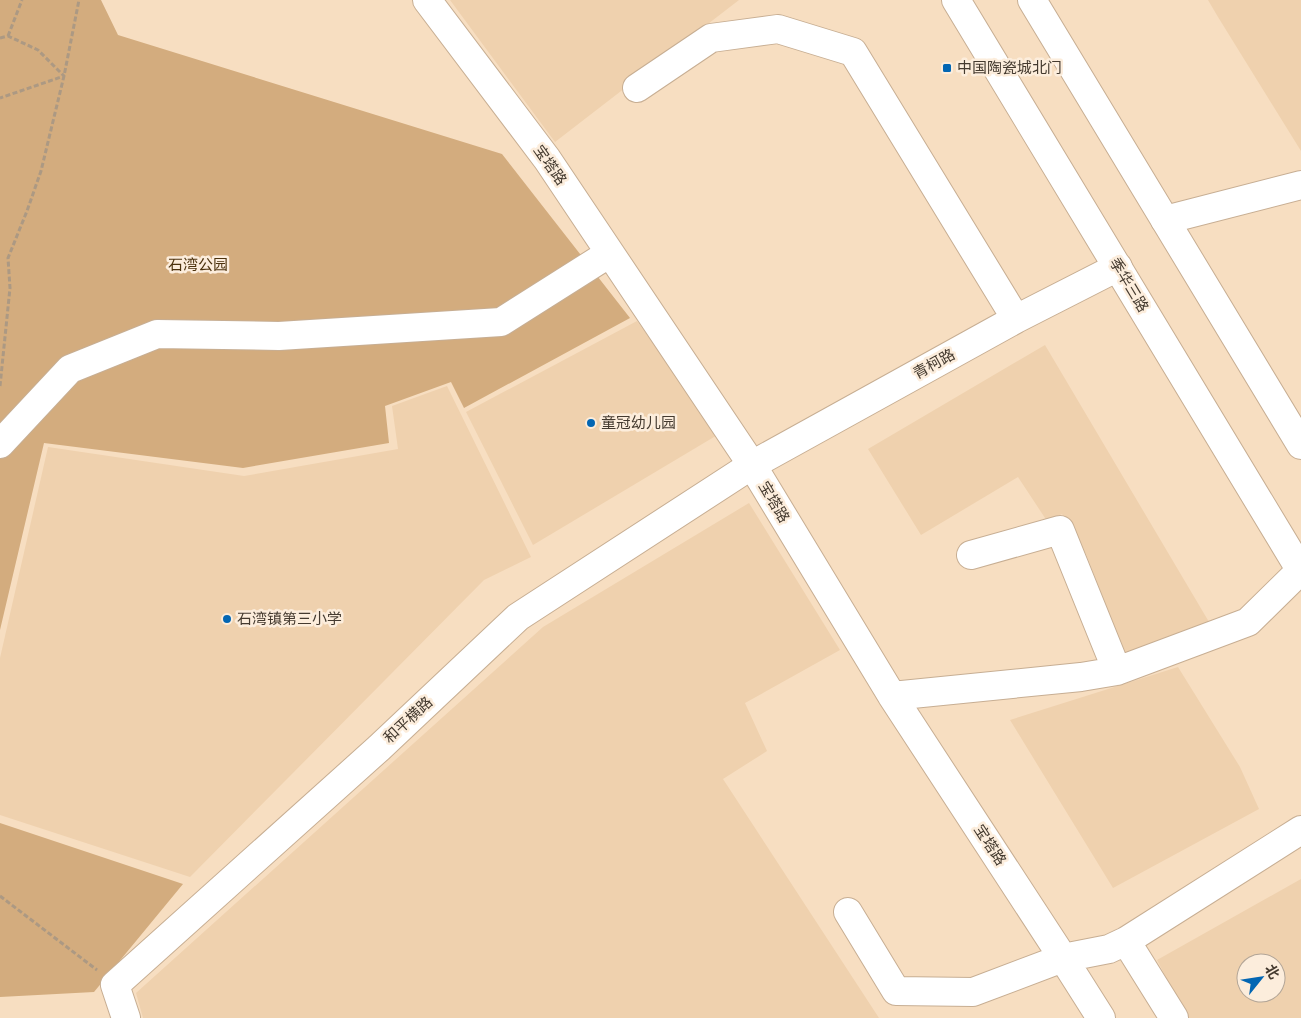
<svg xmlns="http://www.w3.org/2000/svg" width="1301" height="1018" font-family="Arial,'Noto Sans SC',sans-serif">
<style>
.built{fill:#efd1ae;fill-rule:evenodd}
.green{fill:#d3ac7e}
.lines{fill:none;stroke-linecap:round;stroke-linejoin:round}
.minor-casing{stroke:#c7ae93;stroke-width:30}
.major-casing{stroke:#c7ae93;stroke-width:30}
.path{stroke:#ac9983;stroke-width:3;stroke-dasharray:5 2.5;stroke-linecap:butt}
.minor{stroke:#fff;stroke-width:28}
.major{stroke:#fff;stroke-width:28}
.poi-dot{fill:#0366b3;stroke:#fceddc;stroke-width:2}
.labels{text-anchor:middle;stroke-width:5;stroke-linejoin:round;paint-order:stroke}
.poi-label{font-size:15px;fill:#443a2f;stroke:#fceddc;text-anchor:start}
.street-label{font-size:15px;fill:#443a2f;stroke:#fceddc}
.park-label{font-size:15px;fill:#4c320d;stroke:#fceddc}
</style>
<rect width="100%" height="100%" fill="#f7dec1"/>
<path class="built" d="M450 0H739L555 142Z
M1208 0H1301V151L1218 17Z
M637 321 719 434 533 545 466 412Z
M1045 345 1212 627 1127 660 1086 554 1062 514 1047 521 1018 477 921 535 868 449Z
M447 386 531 557 484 580 190 877 0 815V658L48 447 244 476 398 449 392 406Z
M749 503 840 650 745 703 767 751 723 779 879 1018H143L136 993 543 627Z
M1178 667 1240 767 1259 809 1113 888 1010 720Z
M1301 879V1018H1187L1157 960ZM1246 963H1276V993H1246Z"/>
<path class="green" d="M0 0H101L118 35 502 154 630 318 464 408 451 382 385 406 389 443 243 468 44 443 0 630Z
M0 823 183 884 94 992 0 997Z"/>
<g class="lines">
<defs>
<path id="minor" d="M427 0 547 159 752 465 892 696 1063 958 1101 1018
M637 88 711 38 778 29 853 52 1016 319
M1165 220 1301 185
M0 444 70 369 157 334 279 336 501 322 610 253
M971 555 1060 530 1117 671
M892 696 1081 677 1117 671 1248 622 1301 570
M848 912 896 991 973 992 1063 958 1109 949 1126 941 1301 830
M1126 941 1174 1018
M126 1018 115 985 379 748 518 617 752 465 1016 319 1118 267"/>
<path id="major" d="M956 0 1301 571
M1032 0 1301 445"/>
</defs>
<use href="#minor" class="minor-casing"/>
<use href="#major" class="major-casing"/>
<path class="path" d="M8 36 22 0
M0 38 8 36 38 50 64 76 0 98
M0 386 10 288 8 258 27 211 41 171 64 76 79 0
M0 896 97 970"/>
<use href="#minor" class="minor"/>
<use href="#major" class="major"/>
</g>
<g class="poi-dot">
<rect x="942" y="63" width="10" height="10" rx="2.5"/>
<circle cx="591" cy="423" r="5"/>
<circle cx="227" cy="619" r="5"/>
</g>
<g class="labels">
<g class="poi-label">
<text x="957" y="73">中国陶瓷城北门</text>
<text x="601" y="428">童冠幼儿园</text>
<text x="237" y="624">石湾镇第三小学</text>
</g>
<g class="street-label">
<text transform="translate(550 165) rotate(55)" y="5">宝塔路</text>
<text transform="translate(1129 285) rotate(59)" y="5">季华三路</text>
<text transform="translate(934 364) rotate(-29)" y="5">青柯路</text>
<text transform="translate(774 502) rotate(59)" y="5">宝塔路</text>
<text transform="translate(408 720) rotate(-43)" y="5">和平横路</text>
<text transform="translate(990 845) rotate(57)" y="5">宝塔路</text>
</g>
<g class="park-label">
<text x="198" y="270">石湾公园</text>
</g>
</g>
<g transform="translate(1261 978) rotate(60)"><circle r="24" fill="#fceddc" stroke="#b2a597"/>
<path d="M0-4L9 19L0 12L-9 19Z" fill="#0366b3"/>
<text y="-8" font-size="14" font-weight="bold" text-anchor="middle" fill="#443a2f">北</text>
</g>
</svg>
